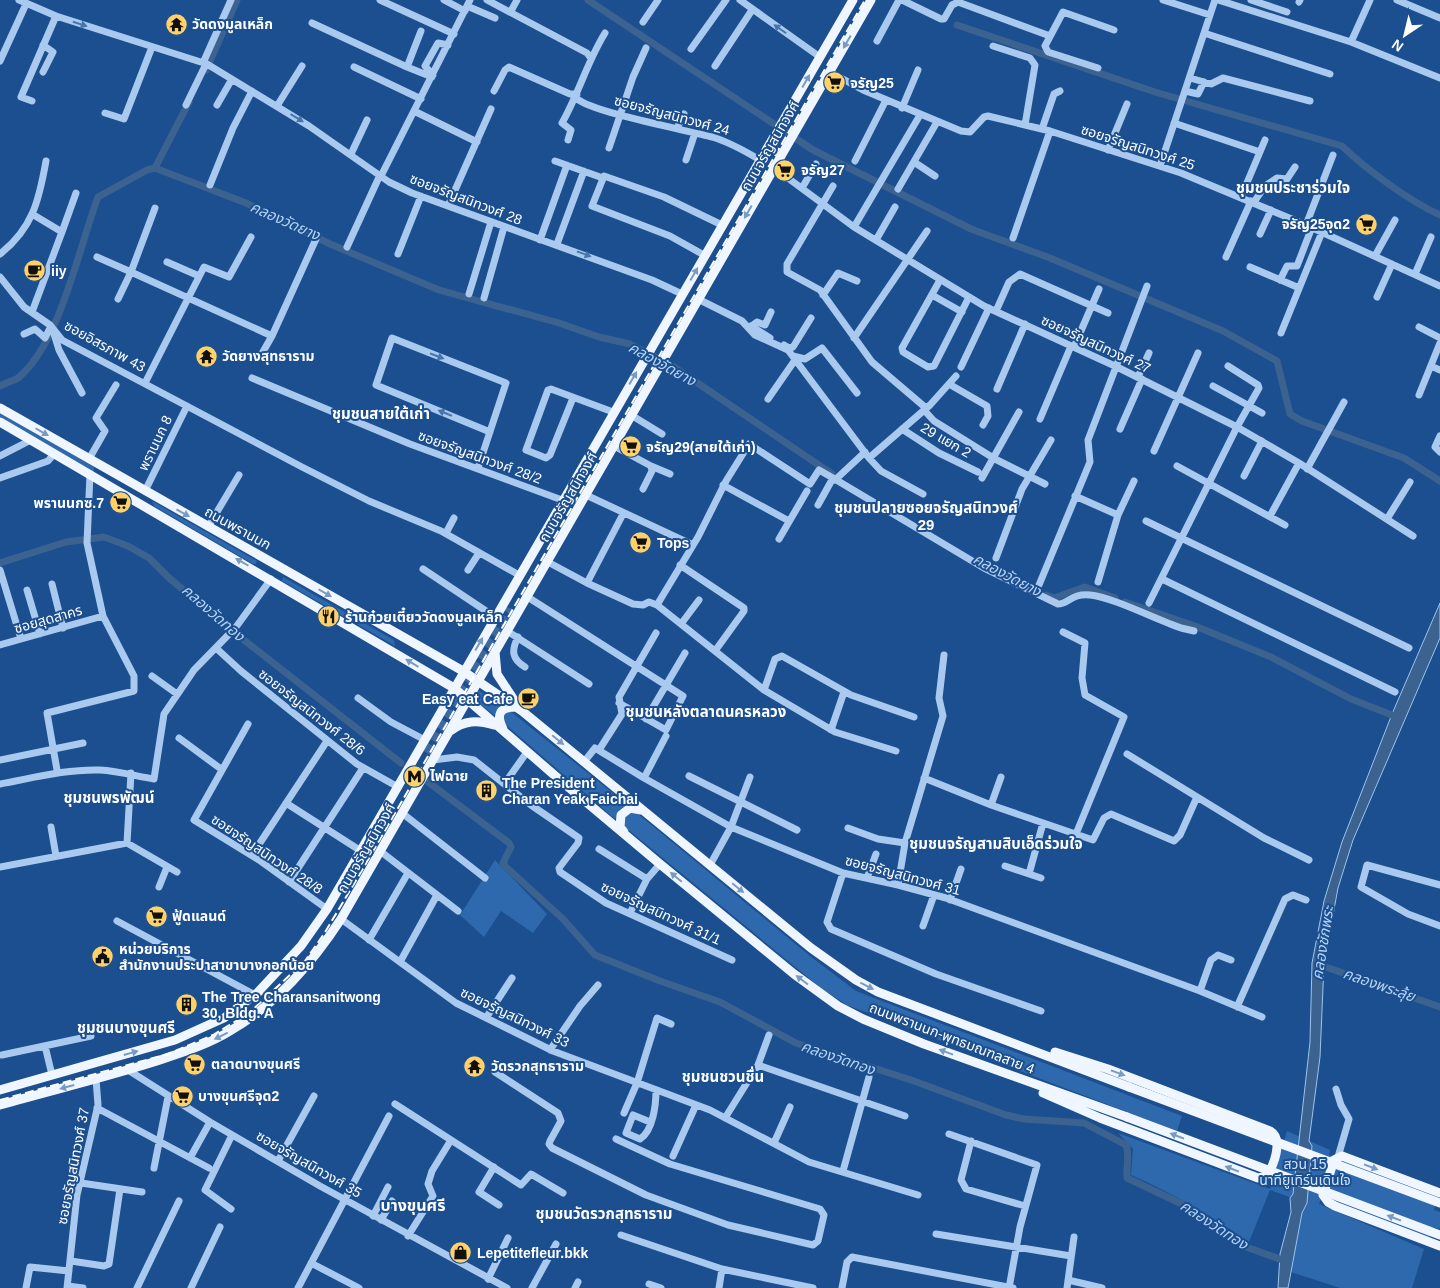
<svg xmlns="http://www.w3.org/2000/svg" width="1440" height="1288" font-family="Arial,'Noto Sans Thai',sans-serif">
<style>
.green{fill:#2e69ad}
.water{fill:#3c6290;stroke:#9cc4f0}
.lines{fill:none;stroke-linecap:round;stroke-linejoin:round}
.canal{stroke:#3c6290;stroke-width:7}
.major-tunnel{stroke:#3d69a0;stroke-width:9;stroke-dasharray:9 4.5;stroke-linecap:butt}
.minor{stroke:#a9c9ee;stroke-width:7}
.major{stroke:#f0f6ff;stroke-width:9}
.rail{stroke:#fff;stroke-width:2;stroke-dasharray:9 4;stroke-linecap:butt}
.major-bridge{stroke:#f0f6ff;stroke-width:9}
.oneway{fill:#4674ac}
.oneway2{fill:#7b9ac1}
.labels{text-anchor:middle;stroke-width:4;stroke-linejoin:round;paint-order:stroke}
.poi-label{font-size:14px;font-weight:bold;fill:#fff;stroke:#1b4f8f;text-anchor:start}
.street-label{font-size:14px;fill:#fff;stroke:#1b4f8f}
.park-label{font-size:14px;fill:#cfe3fa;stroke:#1b4f8f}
.neighbourhood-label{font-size:15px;font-weight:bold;fill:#fff;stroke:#1b4f8f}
.water-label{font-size:15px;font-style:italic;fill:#b5d3f5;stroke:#1b4f8f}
.quarter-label{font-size:16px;font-weight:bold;fill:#fff;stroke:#1b4f8f}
</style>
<rect width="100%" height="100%" fill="#1b4f8f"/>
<path class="green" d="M0 413 94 467V470L93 472 0 418Z
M152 501 257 561 256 564H253L154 506Z
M283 577 394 640 395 646 282 581Z
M477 690 502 703 494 715 475 700 473 696Z
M510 711 628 805 615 819 506 725 503 720 504 712Z
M632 812 637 813 810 956 856 991 1182 1116 1177 1131 847 1005 822 989 625 827 623 824 625 817Z
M495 860 547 914 533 933 501 911 484 937 460 915Z
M1287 1131 1330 1150 1329 1155 1437 1196 1434 1210 1440 1212V1229L1433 1227 1429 1239 1322 1197 1319 1204 1424 1249 1412 1288H1340L1291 1272 1302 1213 1306 1203 1270 1190 1249 1242C1211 1216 1173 1193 1131 1175L1133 1149 1118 1133 1270 1189Z"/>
<path class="water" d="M1440 603V638L1353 840 1338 888 1324 964 1320 1057 1309 1141 1312 1146 1307 1203 1302 1213 1288 1288H1278L1280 1254 1291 1212 1290 1198 1293 1194 1310 1042 1312 963 1324 901 1342 842 1392 714Z"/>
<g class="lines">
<path class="canal" d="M588 0 813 150 971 229 1050 258 1223 331 1277 361 1290 414 1302 421 1404 458 1440 481
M957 25 1155 92 1342 146C1367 170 1409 201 1440 215
M206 70 237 0
M155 168 189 102
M0 386C5 383 13 381 18 378 60 344 79 247 98 197L147 170 155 168 246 203 330 244 439 290 559 323 599 337 630 344 671 365 832 474
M0 563 66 542 104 537 128 546 149 558 168 577 235 633 401 763
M1046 595 1054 598 1085 587 1115 598
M1125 602 1195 626 1271 657 1351 699 1397 717
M428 782 509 843 511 847 503 863 506 867 563 919 595 955 660 981 720 1002 796 1043 911 1080 1006 1115 1024 1119 1084 1123 1126 1145C1130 1156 1126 1166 1127 1178L1184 1205 1246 1247 1288 1262
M1317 964 1440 1007"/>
<path class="major-tunnel" d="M424 751 507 607
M430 755 514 610"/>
<path class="minor" d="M19 0 56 16 207 64 309 126 389 182 412 193 652 280 682 294
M380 0 454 34
M444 0 465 11
M487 0 587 53 590 57
M740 0 820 57
M902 0 941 19H944L952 5 958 2 1050 36
M1163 0 1210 15
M1218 0 1351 42 1440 78
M1251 0 1287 12
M1397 0 1440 18
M1299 2 1300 0
M467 6 495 18
M511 11 517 0
M643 22 658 0
M312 23 407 67
M421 31 407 67 432 77
M1204 33 1330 74
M877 41 899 0
M1351 42 1370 0
M43 45 53 52 43 72
M993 46 1030 58 1035 65 1025 125
M691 49 726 0
M0 61 26 4
M203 63 231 0
M715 66 752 10
M354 67 421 99
M1098 68 1048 52 1045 46 1063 12 1114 30
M830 72 863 90 961 131 970 132 984 117 988 116 1050 131 1181 173 1306 225 1440 286
M433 75 425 66 438 43 448 45
M1190 78 1211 84 1223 78 1310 101
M494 91 505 70 509 67 570 94H577
M1185 91 1198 94 1204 82
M576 98C590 112 686 130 712 137 729 142 745 151 760 160
M32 101 21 97 56 16
M186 105 206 64
M217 105 232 79
M277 106 302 66
M902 108 918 70
M414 111 477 142
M105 113 124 119 152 47
M1174 123 1260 152
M677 128 684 114
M1042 129 1054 94 1060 91
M568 140 571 130 562 123C579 93 587 62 605 33
M609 148 633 77 646 48
M1108 150 1127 104
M351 154 367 120
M686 160 695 133
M555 161 600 177
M855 161 886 100
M914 162 935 176
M1160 166 1215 0
M773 167 854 227 984 306 1117 367 1237 427 1299 463 1413 536
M381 176 470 0
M210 185 233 128 252 91
M833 186 787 264V272L820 290 872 362 926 408
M802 188 816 164
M898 189 937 122
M1241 197 1265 140
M1254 202 1265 186 1277 178 1287 179 1295 167
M448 206 491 109
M155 208 131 272 272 336 316 239
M1306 225 1333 155
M854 227 920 115
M62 232 76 193
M1260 234 1271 210
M1013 238 1050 131
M540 240 567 165
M876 240 895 207
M557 244 584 171
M347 247 380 175
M0 254C33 228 39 200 46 161
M398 254 421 196
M704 255 670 236 592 206 604 176 664 197 722 225
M1375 256 1395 220
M97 257 131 272 118 299
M1226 257 1251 201
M167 262 199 276
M1250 267 1297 287
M1415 274 1431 237
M0 277 24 307 50 325 62 340 302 467 369 501 441 531 519 575
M940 280 902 348 903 352 928 367 934 366 969 297
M1280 280 1287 266H1297L1312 227
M469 294 491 222
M823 295 838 273 857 281
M932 295 962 312
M1377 297 1392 264
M484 298 504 227
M698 299 742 321 755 335 788 350 869 458 881 471 923 494
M996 311 1009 282 1020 274 1108 313
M32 312 62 232 32 214
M751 326 770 338
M1419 327 1440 338
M749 328 757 322 765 325 771 312
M1281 333 1322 232
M24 334 35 329 45 338 51 326
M54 334 59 350 82 393
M854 338 927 231
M784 345 789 348 793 347 811 318
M1074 347 1099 289
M793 356 805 359 822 348 857 393
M260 357 272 336
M1431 366 1440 370
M961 367 989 308
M1138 377 1149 353
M252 378 410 444 562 500
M145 383 204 267 229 277 251 237
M949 384 987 406 988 416 983 425
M1213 386 1262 413
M997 389 1025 324
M1419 395 1440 343
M573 398 550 455 546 458 526 450 548 390 551 389 613 412
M768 399 795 360
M924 410 934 421 995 459 1045 484
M631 415 662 434
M1040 419 1071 346
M902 429 939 453 978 472
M1120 429 1142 379
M1440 436 1435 447 1440 452
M614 446 651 466 652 471 643 489
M1154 451 1198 353
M0 456 31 440
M869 458 930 405 956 376
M89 459 105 431 96 418 116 385
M651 466 670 474
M1177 466 1285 525
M478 468 506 383 392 338 376 385 490 432
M1307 469 1344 402
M1244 476 1262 441
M0 478 48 461 54 454
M833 478 984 568 1058 604C1068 604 1072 593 1090 595 1112 597 1157 620 1181 628L1194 631
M982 478 1019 412
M835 480 865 452
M723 485 789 521
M145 491 187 406
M586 495 693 545
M1075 496 1118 515
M1270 516 1299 463
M1387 519 1410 482
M1146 521 1409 648
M208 527 239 475
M446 533 454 518
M779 539 807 491
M996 558 1022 489 1051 440
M546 561 587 583 633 604 643 605 649 602 657 605 764 690 835 732 896 751
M680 565 744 608V611L715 651
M423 569 495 617
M0 570 21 639
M468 570 479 553
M1162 579 1395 692
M1098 582 1118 515 1134 481
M587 583 623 514
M52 584 63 628
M1039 585 1090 462 1088 440 1147 286
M27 590 40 634
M526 596 683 696 666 730 619 703
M1149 603 1237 427 1259 388 1258 385 1228 366
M657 605 698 537 726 481 749 444 810 484 819 470 833 478 818 505
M681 624 699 600
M507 631 589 684
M1063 632 1085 643 1082 678 1085 695 1124 717 1076 834
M518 637C511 651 512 659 525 667
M0 645 103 616
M216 648 241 671 357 764 398 787
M152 676 177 694
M764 690 775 659 782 656 851 695 914 717
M358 698 391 722 425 740
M646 719 685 653
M248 724 194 820 259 860 327 909
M831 730 844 692
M179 738 221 769
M599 750 622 714 619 697 656 633
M1127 754 1264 838 1309 860
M0 760 83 743
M433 760 457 757 474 760 531 805 579 838 578 843 559 868 560 872 606 903 732 960
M584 762 595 748 644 778 731 827 843 873 898 885 946 898 1200 991 1262 1017
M57 770 47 713 134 691V676L103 616 87 543 90 474
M689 776 797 830
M644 778 666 736
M924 778 991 805 1093 840 1104 818 1111 814 1174 841 1180 835 1197 797
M505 783 527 752
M0 784C33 778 66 769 100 770 118 771 136 776 154 779L164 714 194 670 236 627 271 579
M286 803 361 851
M991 805 1001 777
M402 813 485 878
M51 827 56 856
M848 828 878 839 905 843
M127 843 131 773
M599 849 647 879
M380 851 458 911
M252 855 327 741
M710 865 731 827 750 777
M1005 866 1041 878
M0 867 127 843 177 872
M843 873 827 922 831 929 936 974 1041 1011
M1029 874 1043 823
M867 878 876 854
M289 882 363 768
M898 885 905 843 943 716 939 698 944 655
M1440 885 1367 865 1361 887 1408 914 1440 926
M159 887 167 867
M950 900 961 869
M630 913 647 879 660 864
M341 919 456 1003 553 1051 710 1110 809 1162 918 1195
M117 921 255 995
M923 926 934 895
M369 940 408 873
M400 962 437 895
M1200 991 1211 960 1218 955 1231 960
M1237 1007 1285 899 1293 895 1306 900
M486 1018 512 978
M45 1046 52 1075
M550 1050 580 1006 598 985
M2 1055 91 1036
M758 1065 769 1035
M128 1070 210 1122 320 1186 507 1288
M495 1072 558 1113 561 1121 550 1141 549 1144 552 1148 646 1195 728 1225 813 1245 818 1241 824 1215 820 1209 670 1164 616 1139
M1336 1089 1341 1105 1349 1119 1338 1157
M395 1104 451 1140 432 1171 428 1184 433 1196 408 1236
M97 1108 209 1168
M624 1113 637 1083 657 1018 671 1024
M725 1118 758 1065 905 1116
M650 1122 633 1115 626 1133 640 1139C653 1131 656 1105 656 1090
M949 1134 1037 1165 1020 1227 1009 1288
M451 1140 521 1185 531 1174 563 1193
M971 1141 961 1180 966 1189 1025 1206
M774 1143 790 1107
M673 1156 696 1105
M190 1158 210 1122
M278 1161 314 1096
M494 1167 479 1192 499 1205
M154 1168 168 1097
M843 1171 869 1077
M81 1183 142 1192
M231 1209 205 1190 232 1135
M373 1216 388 1187
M381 1220 392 1201
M936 1234 1071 1256
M621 1235 722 1269 813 1288
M71 1261 104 1266 109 1264 120 1189
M311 1263 359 1288
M488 1279 508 1238
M1068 1280 1102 1288
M649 1284 661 1288
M68 1286 83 1288
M26 1288 30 1267 69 1271
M67 1288 77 1195 98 1105 96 1079
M137 1288 179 1201
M191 1288 220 1227
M298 1288 389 1116
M532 1288 556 1244
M575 1288 578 1282
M719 1288 722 1269
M842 1288 847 1262 852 1257 1013 1288
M1067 1288 1074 1237"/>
<path class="major" d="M0 408 463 671 522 711 811 948 856 980 878 992 1129 1087
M0 422 454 688 560 780 660 864 794 974 838 1006 863 1019 924 1044 1127 1117
M495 652 497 674 516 703
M503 729C496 715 499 707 516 707
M450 731C465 720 477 720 494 725
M624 832 620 827 621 815 630 808 641 810
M258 992 301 946 327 909 853 0
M0 1090 175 1040 224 1018 261 990
M1043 1093 1100 1118 1258 1178 1266 1176C1274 1166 1284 1139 1270 1131L1108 1069 1055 1052
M0 1105C53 1090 107 1077 160 1060 184 1052 209 1044 230 1031 277 1003 311 965 341 919L871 0
M1440 1193 1342 1156 1334 1160 1323 1195 1328 1202 1335 1206 1440 1246"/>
<path class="rail" d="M0 1100 168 1054 213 1035 248 1014 305 961 324 934 361 872 865 0"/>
<path class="major-bridge" d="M1129 1087 1440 1203
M1127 1117 1440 1235"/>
</g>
<defs><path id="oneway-solid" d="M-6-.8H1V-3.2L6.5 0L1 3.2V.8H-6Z" transform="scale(1.25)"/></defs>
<g class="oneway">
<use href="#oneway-solid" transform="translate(80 24) rotate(18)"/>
<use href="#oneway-solid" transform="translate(780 29) rotate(-145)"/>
<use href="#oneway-solid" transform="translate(297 118) rotate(31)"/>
<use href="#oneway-solid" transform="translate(584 254) rotate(20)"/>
<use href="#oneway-solid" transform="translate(437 356) rotate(21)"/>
<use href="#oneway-solid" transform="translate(445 413) rotate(-158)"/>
</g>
<g class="oneway2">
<use href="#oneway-solid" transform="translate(847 42) rotate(120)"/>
<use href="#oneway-solid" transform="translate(806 81) rotate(-60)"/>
<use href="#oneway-solid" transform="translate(748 212) rotate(120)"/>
<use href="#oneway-solid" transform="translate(694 274) rotate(-60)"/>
<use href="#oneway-solid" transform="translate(633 378) rotate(-60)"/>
<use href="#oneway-solid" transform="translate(42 432) rotate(30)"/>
<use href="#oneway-solid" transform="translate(183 513) rotate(29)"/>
<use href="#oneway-solid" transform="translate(242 562) rotate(-150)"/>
<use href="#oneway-solid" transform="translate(325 593) rotate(30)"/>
<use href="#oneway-solid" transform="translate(479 644) rotate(-60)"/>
<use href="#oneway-solid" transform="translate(412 663) rotate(-149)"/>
<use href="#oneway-solid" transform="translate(558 740) rotate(39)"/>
<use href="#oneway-solid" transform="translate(676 877) rotate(-140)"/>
<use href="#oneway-solid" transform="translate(738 888) rotate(39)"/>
<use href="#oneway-solid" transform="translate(802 980) rotate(-143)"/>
<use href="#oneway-solid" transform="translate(867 986) rotate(27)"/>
<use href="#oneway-solid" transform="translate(221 1036) rotate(154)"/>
<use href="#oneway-solid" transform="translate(946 1052) rotate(-160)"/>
<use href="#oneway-solid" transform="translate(131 1053) rotate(-16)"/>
<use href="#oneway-solid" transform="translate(1118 1073) rotate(20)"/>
<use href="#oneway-solid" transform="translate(67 1087) rotate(165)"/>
<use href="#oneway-solid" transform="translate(1177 1136) rotate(-159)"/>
<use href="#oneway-solid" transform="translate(1371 1167) rotate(21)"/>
<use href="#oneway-solid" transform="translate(1232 1169) rotate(-159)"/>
<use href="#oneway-solid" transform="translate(1394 1218) rotate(-159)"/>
</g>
<defs>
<symbol id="temple-disc" viewBox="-11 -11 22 22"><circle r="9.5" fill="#ffd166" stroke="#1b4f8f"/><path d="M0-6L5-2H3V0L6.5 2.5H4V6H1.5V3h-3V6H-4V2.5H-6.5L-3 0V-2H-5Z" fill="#111"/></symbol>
<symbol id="supermarket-disc" viewBox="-11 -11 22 22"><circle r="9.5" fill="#ffd166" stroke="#1b4f8f"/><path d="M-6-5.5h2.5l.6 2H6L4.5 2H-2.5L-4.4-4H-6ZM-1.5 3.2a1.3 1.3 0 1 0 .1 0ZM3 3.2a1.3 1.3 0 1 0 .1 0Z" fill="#111"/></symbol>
<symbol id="cafe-disc" viewBox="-11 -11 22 22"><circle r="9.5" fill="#ffd166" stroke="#1b4f8f"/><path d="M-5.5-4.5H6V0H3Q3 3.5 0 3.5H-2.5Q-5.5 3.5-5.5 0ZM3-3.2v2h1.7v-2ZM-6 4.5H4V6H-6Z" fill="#111"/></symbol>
<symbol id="restaurant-disc" viewBox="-11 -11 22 22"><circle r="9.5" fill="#ffd166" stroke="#1b4f8f"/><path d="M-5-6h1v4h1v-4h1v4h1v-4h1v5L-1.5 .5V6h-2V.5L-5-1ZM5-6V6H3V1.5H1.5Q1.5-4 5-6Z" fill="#111"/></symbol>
<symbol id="metro-disc" viewBox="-11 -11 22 22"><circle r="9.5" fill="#ffd166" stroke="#1b4f8f"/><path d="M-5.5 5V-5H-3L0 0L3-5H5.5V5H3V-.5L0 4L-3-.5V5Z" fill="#111"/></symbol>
<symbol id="building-disc" viewBox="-11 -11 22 22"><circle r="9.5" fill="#ffd166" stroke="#1b4f8f"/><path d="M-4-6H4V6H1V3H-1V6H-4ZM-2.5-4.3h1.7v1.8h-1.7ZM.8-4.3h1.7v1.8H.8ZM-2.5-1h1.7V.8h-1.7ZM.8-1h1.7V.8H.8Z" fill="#111"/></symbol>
<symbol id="civic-disc" viewBox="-11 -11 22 22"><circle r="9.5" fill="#ffd166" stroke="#1b4f8f"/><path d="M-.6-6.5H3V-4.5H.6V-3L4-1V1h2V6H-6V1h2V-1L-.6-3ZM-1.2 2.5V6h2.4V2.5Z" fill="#111"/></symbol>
<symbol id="shop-disc" viewBox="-11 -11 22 22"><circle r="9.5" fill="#ffd166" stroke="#1b4f8f"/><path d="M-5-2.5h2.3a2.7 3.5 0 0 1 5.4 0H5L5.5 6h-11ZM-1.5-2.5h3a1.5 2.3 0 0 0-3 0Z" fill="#111"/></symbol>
</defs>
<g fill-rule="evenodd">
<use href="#temple-disc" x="164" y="12" width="25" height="25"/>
<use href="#supermarket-disc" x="822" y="70" width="25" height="25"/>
<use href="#supermarket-disc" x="772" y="158" width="25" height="25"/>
<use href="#supermarket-disc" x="1354" y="212" width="25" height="25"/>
<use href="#cafe-disc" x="22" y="258" width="25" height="25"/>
<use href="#temple-disc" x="194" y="344" width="25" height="25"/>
<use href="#supermarket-disc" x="618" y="434" width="25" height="25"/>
<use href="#supermarket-disc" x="108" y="490" width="25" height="25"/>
<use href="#supermarket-disc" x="628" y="530" width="25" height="25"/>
<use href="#restaurant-disc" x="316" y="604" width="25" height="25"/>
<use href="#cafe-disc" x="516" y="686" width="25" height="25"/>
<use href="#metro-disc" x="402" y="764" width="25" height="25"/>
<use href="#building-disc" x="474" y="778" width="25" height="25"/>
<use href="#supermarket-disc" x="144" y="904" width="25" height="25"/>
<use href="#civic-disc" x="90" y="944" width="25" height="25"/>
<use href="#building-disc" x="174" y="992" width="25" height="25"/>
<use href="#supermarket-disc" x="182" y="1052" width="25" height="25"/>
<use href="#temple-disc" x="462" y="1054" width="25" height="25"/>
<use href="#supermarket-disc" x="170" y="1084" width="25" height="25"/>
<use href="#shop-disc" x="448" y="1240" width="25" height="25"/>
</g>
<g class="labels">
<g class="poi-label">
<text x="192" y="29">วัดดงมูลเหล็ก</text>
<text x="850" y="88">จรัญ25</text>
<text x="801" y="175">จรัญ27</text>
<text x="1350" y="229" text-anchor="end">จรัญ25จุด2</text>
<text x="51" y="276">iiy</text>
<text x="222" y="361">วัดยางสุทธาราม</text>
<text x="646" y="452">จรัญ29(สายใต้เก่า)</text>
<text x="104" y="508" text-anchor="end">พรานนกซ.7</text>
<text x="657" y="548">Tops</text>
<text x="345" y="622">ร้านก๋วยเตี๋ยววัดดงมูลเหล็ก</text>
<text x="513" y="704" text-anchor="end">Easy eat Cafe</text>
<text x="430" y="781">ไฟฉาย</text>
<text x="502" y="788">The President<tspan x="502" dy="16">Charan Yeak Faichai</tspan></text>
<text x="172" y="921">ฟู้ดแลนด์</text>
<text x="119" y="954">หน่วยบริการ<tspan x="119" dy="16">สำนักงานประปาสาขาบางกอกน้อย</tspan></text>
<text x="202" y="1002">The Tree Charansanitwong<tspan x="202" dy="16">30, Bldg. A</tspan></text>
<text x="211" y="1069">ตลาดบางขุนศรี</text>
<text x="491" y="1071">วัดรวกสุทธาราม</text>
<text x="198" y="1101">บางขุนศรีจุด2</text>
<text x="477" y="1258">Lepetitefleur.bkk</text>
</g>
<g class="street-label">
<text transform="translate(672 115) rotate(15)" y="5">ซอยจรัญสนิทวงศ์ 24</text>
<text transform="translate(770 146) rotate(-60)" y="5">ถนนจรัญสนิทวงศ์</text>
<text transform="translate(1138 147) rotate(18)" y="5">ซอยจรัญสนิทวงศ์ 25</text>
<text transform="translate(466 199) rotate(21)" y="5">ซอยจรัญสนิทวงศ์ 28</text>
<text transform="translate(1096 344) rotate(25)" y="5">ซอยจรัญสนิทวงศ์ 27</text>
<text transform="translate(105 346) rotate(29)" y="5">ซอยอิสรภาพ 43</text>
<text transform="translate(946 440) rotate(30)" y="5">29 แยก 2</text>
<text transform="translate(155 443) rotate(-64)" y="5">พรานนก 8</text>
<text transform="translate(480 457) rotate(20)" y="5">ซอยจรัญสนิทวงศ์ 28/2</text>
<text transform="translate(568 497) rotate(-60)" y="5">ถนนจรัญสนิทวงศ์</text>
<text transform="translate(238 528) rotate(29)" y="5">ถนนพรานนก</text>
<text transform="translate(48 619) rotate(-16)" y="5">ซอยสุดสาคร</text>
<text transform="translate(312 712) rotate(38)" y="5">ซอยจรัญสนิทวงศ์ 28/6</text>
<text transform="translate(366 848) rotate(-60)" y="5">ถนนจรัญสนิทวงศ์</text>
<text transform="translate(267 854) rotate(34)" y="5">ซอยจรัญสนิทวงศ์ 28/8</text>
<text transform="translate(903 875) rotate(15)" y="5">ซอยจรัญสนิทวงศ์ 31</text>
<text transform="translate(661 913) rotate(25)" y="5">ซอยจรัญสนิทวงศ์ 31/1</text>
<text transform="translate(515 1017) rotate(26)" y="5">ซอยจรัญสนิทวงศ์ 33</text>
<text transform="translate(952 1038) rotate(21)" y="5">ถนนพรานนก-พุทธมณฑลสาย 4</text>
<text transform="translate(309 1164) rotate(30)" y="5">ซอยจรัญสนิทวงศ์ 35</text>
<text transform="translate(73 1166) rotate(-79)" y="5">ซอยจรัญสนิทวงศ์ 37</text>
</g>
<g class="park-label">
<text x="1305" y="1169">สวน 15<tspan x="1305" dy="16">นาทียูเทิร์นเดินใจ</tspan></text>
</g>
<g class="neighbourhood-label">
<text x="1293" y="193">ชุมชนประชาร่วมใจ</text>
<text x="381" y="419">ชุมชนสายใต้เก่า</text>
<text x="926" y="513">ชุมชนปลายซอยจรัญสนิทวงศ์<tspan x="926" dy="17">29</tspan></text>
<text x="706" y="717">ชุมชนหลังตลาดนครหลวง</text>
<text x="109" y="803">ชุมชนพรพัฒน์</text>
<text x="996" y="849">ชุมชนจรัญสามสิบเอ็ดร่วมใจ</text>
<text x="126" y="1033">ชุมชนบางขุนศรี</text>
<text x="723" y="1082">ชุมชนชวนชื่น</text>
<text x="604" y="1219">ชุมชนวัดรวกสุทธาราม</text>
</g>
<g class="water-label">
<text transform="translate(285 221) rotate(24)" y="5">คลองวัดยาง</text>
<text transform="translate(662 364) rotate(29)" y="5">คลองวัดยาง</text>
<text transform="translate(1007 575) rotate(28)" y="5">คลองวัดยาง</text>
<text transform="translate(213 613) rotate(41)" y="5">คลองวัดทอง</text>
<text transform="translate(1323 943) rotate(-81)" y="5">คลองชักพระ</text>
<text transform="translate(1379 985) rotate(19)" y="5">คลองพระลุ้ย</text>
<text transform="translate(838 1058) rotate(19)" y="5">คลองวัดทอง</text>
<text transform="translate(1214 1225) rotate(33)" y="5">คลองวัดทอง</text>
</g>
<g class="quarter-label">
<text x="413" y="1211">บางขุนศรี</text>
</g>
</g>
<g transform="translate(1405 35) rotate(215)" stroke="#1b4f8f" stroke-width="4" paint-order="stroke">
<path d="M0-4L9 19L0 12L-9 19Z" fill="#ffffff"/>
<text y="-8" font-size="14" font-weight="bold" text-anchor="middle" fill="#ffffff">N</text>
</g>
</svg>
